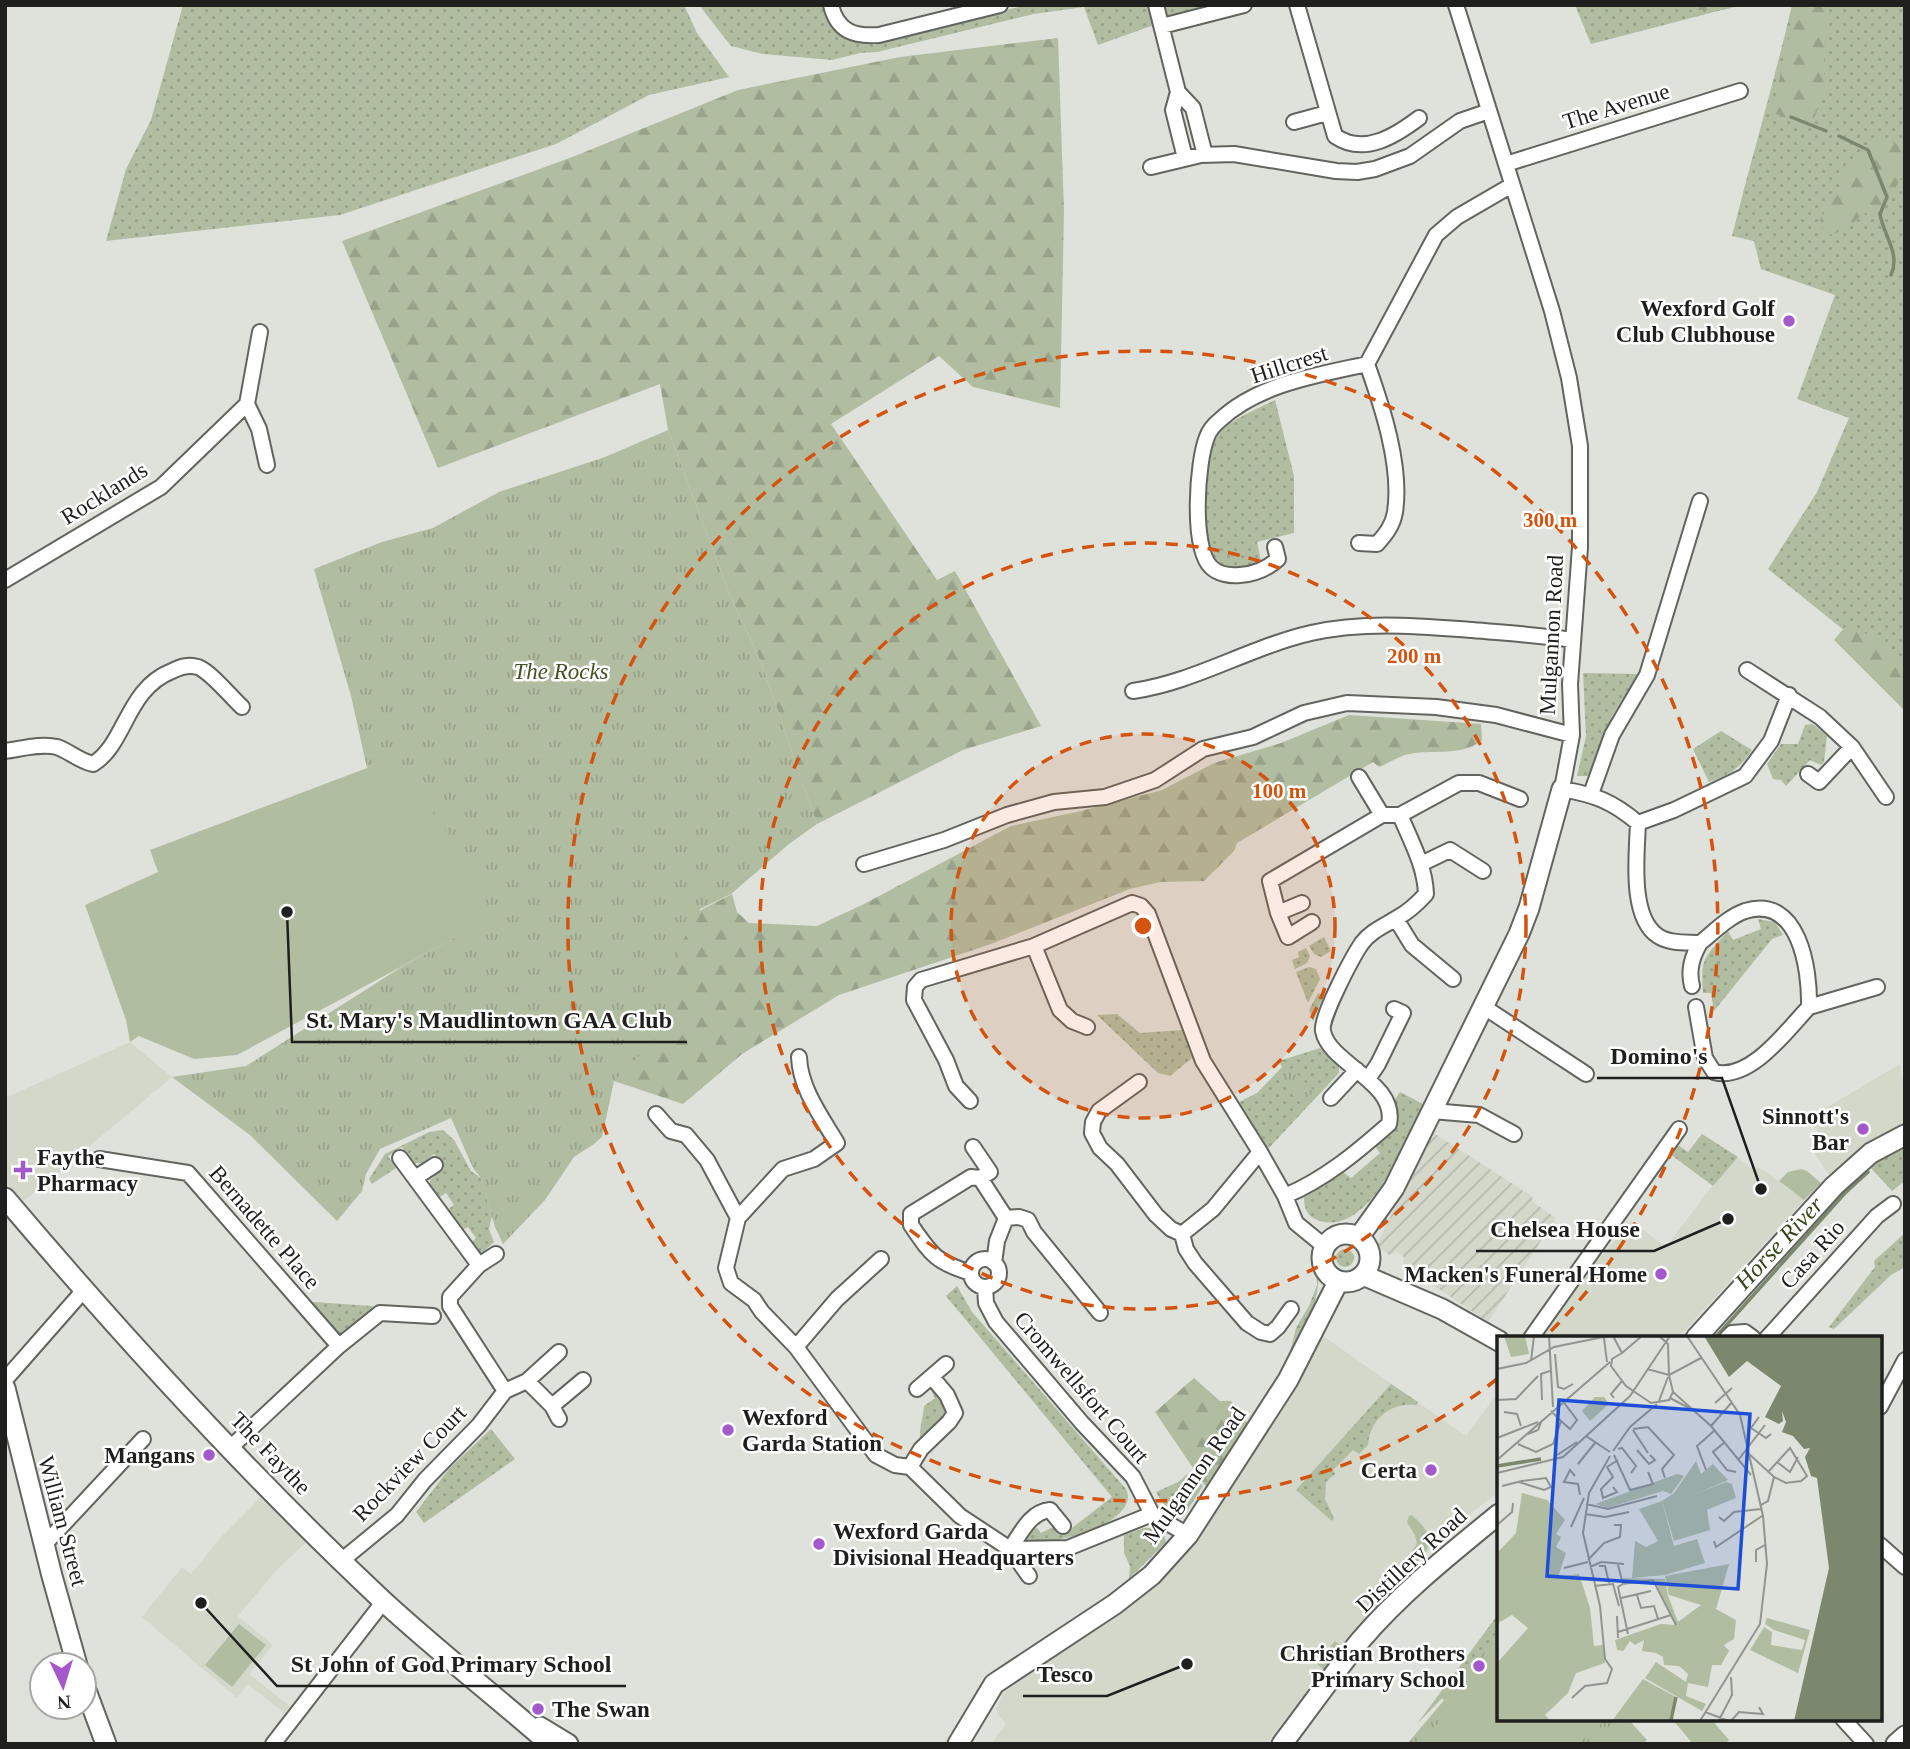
<svg xmlns="http://www.w3.org/2000/svg" width="1910" height="1749" font-family="Georgia,serif">
<style>
.built{fill:#d3d8cb}
.industrial{fill:url(#industrial-furrows)}
.grass{fill:url(#grass-dots)}
.forest{fill:url(#forest-firs)}
.park{fill:url(#park-tufts)}
.garden{fill:#b1bda1}
.lines{fill:none;stroke-linecap:round;stroke-linejoin:round}
.stream{stroke:#7c886d;stroke-width:3.5}
.street-casing{stroke:#62655f;stroke-width:18}
.secondary-casing{stroke:#62655f;stroke-width:23}
.street{stroke:#fff;stroke-width:14}
.secondary{stroke:#fff;stroke-width:19}
.ring{fill:none;stroke:#d4530e;stroke-width:3.5;stroke-dasharray:12 9}
.poi-dot{fill:#a459cb;stroke:#fff;stroke-width:2.5}
.labels{text-anchor:middle;stroke-width:5;stroke-linejoin:round;paint-order:stroke}
.street-label{font-size:23px;fill:#1f201e;stroke:#fff}
.poi-label{font-size:23px;font-weight:bold;fill:#1f201e;stroke:#fff;text-anchor:end}
.park-label{font-size:23px;font-style:italic;fill:#425326;stroke:#fff}
.water-label{font-size:24px;font-style:italic;fill:#344517;stroke:#fff}
.inset-river{fill:none;stroke:#7c886d;stroke-width:3.5}
.inset-road{fill:none;stroke:#92948f;stroke-width:2}
.view{fill:#1d4ed8;fill-opacity:0.15;stroke:#1d4ed8;stroke-width:3.5}
.inset-edge{fill:none;stroke:#1f201e;stroke-width:3.5}
.centre{fill:#d4530e;stroke:#fff;stroke-width:3.5}
.ring-label{font-size:21px;text-anchor:middle;font-weight:bold;fill:#d4530e;stroke:#fff;stroke-width:5;stroke-linejoin:round;paint-order:stroke}
.leader{fill:none;stroke:#1f201e;stroke-width:2.5}
.callout-dot{fill:#1f201e;stroke:#fff;stroke-width:2.5}
.callout-label{font-size:24px;text-anchor:middle;font-weight:bold;fill:#1f201e;stroke:#fff;stroke-width:5;stroke-linejoin:round;paint-order:stroke}
</style>
<defs>
<pattern id="industrial-furrows" width="10" height="10" patternUnits="userSpaceOnUse" patternTransform="scale(1.75)"><rect width="10" height="10" fill="#d3d8cb"/><path d="M-1 1l2-2M0 10L10 0M9 11l2-2" fill="none" stroke="#b5b9ae"/></pattern>
<pattern id="grass-dots" width="8" height="8" patternUnits="userSpaceOnUse" patternTransform="scale(1.75)"><rect width="8" height="8" fill="#b1bda1"/><path d="M2 2h.1M6 6h.1" fill="none" stroke="#98a28a" stroke-width="1.8" stroke-linecap="round"/></pattern>
<pattern id="forest-firs" width="22" height="20" patternUnits="userSpaceOnUse" patternTransform="scale(1.75)"><rect width="22" height="20" fill="#b1bda1"/><path d="M5 1l3.5 6h-7zM16 11l3.5 6h-7z" fill="#98a28a"/></pattern>
<pattern id="park-tufts" width="24" height="20" patternUnits="userSpaceOnUse" patternTransform="scale(1.75)"><rect width="24" height="20" fill="#b1bda1"/><path d="M3 7l-1-3M5 7V3M7 7l1-3M15 17l-1-3M17 17v-4M19 17l1-3" fill="none" stroke="#98a28a"/></pattern>
</defs>
<rect width="100%" height="100%" fill="#dfe1db"/>
<path class="built" d="M130 1042 172 1077 24 1201 5 1182V1098Z
M1900 1064 1905 1098V1127L1858 1150 1829 1175 1815 1154V1134L1818 1131 1809 1118Z
M1735 1156 1753 1169 1757 1167 1765 1171 1804 1200 1678 1338H1540L1580 1281 1631 1221 1666 1247Z
M1323 1336 1466 1436 1499 1391V1492L1468 1515 1427 1552 1383 1598 1266 1744H991L1006 1724 998 1715 996 1708 1003 1693 1123 1612 1151 1587 1197 1540 1286 1403Z
M260 1498 306 1542 275 1572 238 1616 273 1645 249 1674 290 1706 284 1713 248 1684 237 1698 142 1617 182 1567 191 1574 222 1536Z"/>
<path class="industrial" d="M1432 1132 1532 1196 1533 1202 1556 1218 1488 1322 1403 1265 1404 1257 1397 1252 1389 1255 1376 1246Z"/>
<path class="grass" d="M183 5H684L697 33 729 77 649 95 556 144 340 215 106 241 126 169 151 120Z
M699 5H826L858 40 874 45 1026 5H1150L1154 25 1098 45 1084 7 1034 14 877 52 860 53 832 60 763 54 731 46Z
M1163 5H1227L1173 18 1168 17Z
M1575 5H1741L1591 44Z
M1792 5H1905V688L1882 661 1768 569 1817 492 1849 418 1797 399 1835 295 1761 269 1754 241 1732 236C1751 159 1774 83 1792 5Z
M1275 400 1294 476V533L1257 542 1261 561C1246 568 1224 573 1213 555 1203 538 1205 455 1216 438 1227 420 1256 410 1275 400Z
M1583 673 1639 674 1612 716 1589 776H1577L1586 736Z
M1813 724 1827 736 1824 762 1821 765 1810 760 1786 786 1781 780 1773 779 1767 764 1781 744H1798L1805 725Z
M1721 731 1752 750C1741 767 1729 776 1709 782L1693 749Z
M1758 919 1775 922 1783 935 1772 939 1714 1011 1711 993H1703C1700 957 1705 957 1728 931L1733 940 1761 929Z
M1324 937 1331 951 1321 957 1314 954 1309 946Z
M1306 948 1310 956 1307 963 1295 969 1292 960 1299 957 1298 952Z
M1309 967 1316 969 1320 979 1308 1003 1296 972Z
M1318 993 1324 995 1313 1021 1309 1010Z
M1117 1014 1140 1033 1182 1030 1192 1058 1170 1076 1158 1073 1097 1015Z
M1320 1048 1339 1067V1073L1268 1149 1239 1102 1257 1093 1282 1067 1279 1061Z
M1400 1092 1423 1104C1407 1138 1371 1236 1320 1221 1307 1217 1304 1209 1304 1197L1328 1183 1343 1172 1351 1178 1380 1153 1374 1145 1397 1123V1112L1393 1102Z
M443 1130 454 1140 471 1171 481 1178 492 1216 489 1229 494 1242 481 1254 469 1244 476 1238 468 1227 461 1231 446 1211 454 1205 446 1193 438 1198 430 1187V1180L444 1168 434 1154 422 1163H413L402 1147 388 1156 396 1168 372 1184 369 1179 385 1154 429 1132Z
M1702 1134 1738 1157 1713 1186 1670 1154 1678 1145 1688 1152Z
M1905 1145V1181L1892 1191 1870 1167 1887 1152Z
M1905 1233V1267L1891 1275 1834 1329 1829 1327 1875 1267 1874 1261Z
M1336 1258a9 9 0 1 1 18 0a9 9 0 1 1-18 0Z
M1316 1262C1326 1296 1301 1335 1287 1365L1296 1328 1309 1306 1317 1285Z
M957 1286 972 1312 1126 1489C1142 1522 1051 1549 1025 1539L1024 1534 1035 1526 1041 1533 1053 1527 1059 1535 1068 1531 1112 1497 946 1296Z
M314 1302 372 1306 373 1308 342 1334H338L309 1304Z
M1391 1384 1418 1402 1416 1405C1390 1402 1370 1419 1368 1445L1359 1454 1353 1450 1333 1470 1335 1474 1326 1482 1325 1499 1334 1518 1332 1521 1296 1490Z
M930 1389 934 1390 948 1411 946 1418 920 1442C919 1429 923 1418 924 1406L935 1398Z
M491 1429 515 1459 424 1523 416 1512 449 1469Z
M1191 1471 1203 1486 1185 1514C1170 1515 1162 1503 1156 1492L1178 1482Z
M1144 1528H1154L1164 1534 1166 1542 1129 1579 1130 1566 1124 1553V1535Z
M1499 1613V1640L1417 1724Z"/>
<path class="forest" d="M1689 5H1741L1723 10H1690Z
M1796 5H1827L1824 62 1825 92 1813 121 1798 125 1772 112Z
M1058 38 1064 211 1060 408 973 387 939 356 831 424 937 580 955 571 1041 726 963 750 817 824 761 662 729 593 668 430 660 384 438 468 342 241 575 156 738 90 900 57Z
M1886 141 1905 146V171L1887 203 1863 214 1846 229 1830 235 1823 229 1820 220 1840 186 1846 164 1872 143Z
M1849 622 1905 661V711L1834 640Z
M1349 715 1481 724 1482 740C1461 758 1430 748 1405 755 1396 758 1387 764 1379 767L1373 762 1237 843 1234 851 1204 881 1160 882 1130 889 991 944 839 995 742 1054 683 1104 614 1081 695 913 732 894 737 912 749 923 817 926 864 904 1011 826 1081 811 1162 790 1214 763 1281 743Z
M1194 1378 1220 1401H1231L1248 1424 1206 1487 1155 1412Z"/>
<path class="park" d="M668 430 729 593 761 662 817 824 789 844 731 894 700 909 682 942 662 1033 614 1081 602 1137 594 1144 574 1157 545 1200 503 1244 495 1227 481 1178 473 1168 451 1118 380 1149 366 1174 362 1191 337 1221 250 1135 172 1077 246 1066 403 966 489 919 393 755 367 768 351 696 314 569 382 542 433 528 499 492 605 457Z
M1291 1068 1314 1091 1304 1102 1292 1092 1283 1076Z
M1499 1635V1719H1628L1647 1740 1643 1744H1407Z"/>
<path class="garden" d="M393 754 471 868 490 919 237 1055 194 1059 139 1036 130 1042 126 1020 85 905 158 872 150 850 367 768Z
M1801 1169 1807 1171 1821 1183 1804 1200 1779 1181 1788 1172Z
M1412 1515C1433 1535 1436 1542 1416 1564L1409 1556 1417 1544 1415 1535 1407 1522 1409 1516Z
M239 1624 266 1645 232 1687 205 1665Z
M1335 1641 1342 1647 1324 1670 1317 1664Z
M1499 1645V1719H1606L1578 1744H1481L1440 1696Z
M1448 1715 1473 1744H1414Z
M1618 1719H1622L1639 1739 1633 1744H1589Z
M1672 1719H1711L1729 1740 1725 1744H1693Z"/>
<g class="lines">
<path class="stream" d="M1791 117 1826 131
M1839 136 1868 150 1887 197 1880 214C1883 235 1901 253 1891 275
M1715 1338 1845 1193 1868 1172"/>
<defs>
<path id="street" d="M831 5C837 31 854 37 879 35L1000 5
M1156 5 1178 92 1193 108 1205 155
M1297 5 1335 136C1364 156 1395 136 1419 118
M1456 5 1552 311 1569 378 1580 446V547L1570 684 1572 735 1562 789C1595 795 1612 801 1638 823L1674 810 1745 776 1771 741 1789 695
M1162 26 1244 5
M1178 92 1173 110 1185 158
M1294 122 1327 113
M1506 164 1740 91
M1151 167 1201 155 1234 154 1336 171 1357 172 1375 169 1410 156 1460 121 1489 111
M247 404 260 332
M1359 543 1377 544C1386 534 1393 525 1395 512 1402 466 1382 406 1367 364
M1275 547 1278 559C1267 569 1256 574 1240 575 1230 576 1218 574 1211 567 1191 548 1197 461 1207 437 1209 431 1215 424 1220 420 1258 384 1318 375 1367 364L1436 235 1457 217 1512 185
M5 580 161 487 247 404 259 429 267 465
M1747 670 1820 717 1852 747 1886 797
M1133 691C1195 682 1250 647 1311 633 1364 621 1418 626 1472 630 1506 633 1539 635 1573 640
M5 751C21 749 41 743 57 747 69 751 79 761 93 764 126 744 126 689 172 671 180 667 188 664 198 667 211 672 231 697 242 707
M1808 774 1819 782 1852 747
M1359 777 1382 815
M1591 794 1612 735 1647 675 1700 501
M1400 815 1459 783H1479L1520 799
M1638 823C1637 853 1629 917 1658 936 1670 944 1687 942 1700 943 1714 932 1728 917 1745 911 1799 894 1810 969 1809 1007 1787 1030 1750 1082 1714 1072L1705 1058 1696 1007
M864 864 944 840 1007 815 1054 802 1105 797 1155 780 1203 749 1253 737 1304 713 1347 703 1436 707 1496 715 1572 735
M1421 864 1450 850 1483 871
M1278 913 1302 903
M1396 919 1412 945 1453 979
M1034 946 1060 1010 1072 1021 1087 1027
M1692 986C1688 970 1692 957 1700 943
M1484 1007 1586 1074
M1809 1007 1877 987
M799 1057C800 1088 821 1116 837 1143L814 1159 783 1169 738 1218 726 1268 731 1283 754 1300 762 1312 796 1347 876 1455 895 1465 910 1467 960 1516 1010 1549 1068 1548 1152 1514
M1368 1079 1378 1064 1403 1013 1394 1009
M1139 1082 1099 1111 1093 1122 1092 1133 1100 1148 1117 1164 1156 1215 1171 1229 1182 1234 1186 1249 1195 1263 1247 1323 1261 1332 1270 1334 1278 1327 1291 1309
M1331 1098 1357 1070
M970 1101 956 1086 946 1060 914 1000 915 987 921 980 1034 946 1132 903 1141 906 1148 914 1203 1061 1260 1152 1285 1196 1296 1223 1324 1246
M1432 1111 1479 1115 1514 1134
M656 1114 671 1131 686 1135 707 1160 738 1218
M973 1147 990 1172 980 1178
M99 1159 188 1173 339 1346 230 1448
M415 1178 435 1165
M1285 1196C1325 1179 1356 1153 1389 1124 1398 1082 1329 1064 1323 1031 1320 1018 1353 956 1362 943 1371 931 1384 926 1397 918 1408 912 1417 904 1426 894 1425 866 1411 841 1400 815H1382L1270 881 1278 913 1288 937 1312 922
M1182 1234 1213 1209 1260 1152
M971 1273a14 14 0 1 1 28 0a14 14 0 1 1-28 0Z
M994 1263 997 1241 1006 1218
M479 1265 496 1254
M971 1273C935 1262 931 1254 911 1225V1214L971 1177 980 1178 1006 1218 1019 1217 1028 1220 1034 1232 1100 1313
M985 1287 986 1303 996 1322 1082 1423 1133 1477 1152 1514
M1531 1338 1679 1129
M1727 1338 1732 1333 1745 1332 1753 1338
M1767 1338 1877 1216 1893 1204
M339 1346 380 1313 433 1316
M796 1347 837 1299 881 1259
M5 1380 84 1290
M527 1381 552 1406 583 1380
M917 1389 946 1364
M505 1391 527 1381 559 1352
M552 1406 559 1419
M1880 1407 1905 1360
M910 1467 921 1449 949 1422 955 1413 947 1395 932 1377
M1152 1514 1188 1535
M44 1545 143 1439
M1880 1545 1905 1567
M341 1561 397 1515 425 1480 479 1425 505 1391 450 1306V1297L479 1265 400 1158
M1029 1576 1010 1549C1021 1533 1030 1512 1050 1510L1063 1526
M1843 1719 1866 1744
M273 1744 384 1601"/>
<path id="secondary" d="M5 1198C123 1337 248 1474 381 1599 435 1649 494 1695 550 1744
M1322 1258a24 24 0 1 1 48 0a24 24 0 1 1-48 0Z
M1359 1237 1394 1188 1519 934 1529 908 1562 789
M1363 1275 1442 1309 1499 1341
M1696 1338 1834 1186 1871 1153 1905 1135
M5 1388 52 1576 77 1665
M84 1685 106 1744
M540 1727 568 1744
M958 1744 994 1684 1115 1604 1152 1575 1188 1535 1288 1380 1338 1282
M1282 1744C1308 1710 1333 1674 1360 1641 1401 1593 1450 1554 1499 1514
M1896 1744 1905 1736"/>
</defs>
<use href="#street" class="street-casing"/>
<use href="#secondary" class="secondary-casing"/>
<use href="#street" class="street"/>
<use href="#secondary" class="secondary"/>
</g>
<circle cx="1143" cy="926" r="192" fill="#d4530e" fill-opacity=".12"/>
<g class="ring">
<circle cx="1143" cy="926" r="192"/>
<circle cx="1143" cy="926" r="383"/>
<path d="M1497 1379A575 575 0 1 1 1546 1336"/>
</g>
<g class="poi-dot">
<circle cx="1789" cy="321" r="7"/>
<circle cx="1863" cy="1129" r="7"/>
<path d="M19.5 1159.5h7v7h7v7h-7v7h-7v-7h-7v-7h7z"/>
<circle cx="1661" cy="1274" r="7"/>
<circle cx="728" cy="1430" r="7"/>
<circle cx="209" cy="1455" r="7"/>
<circle cx="1431" cy="1470" r="7"/>
<circle cx="819" cy="1544" r="7"/>
<circle cx="1479" cy="1666" r="7"/>
<circle cx="538" cy="1709" r="7"/>
</g>
<g class="labels">
<g class="street-label">
<text transform="translate(1616 106) rotate(-17)" y="8">The Avenue</text>
<text transform="translate(1289 364) rotate(-18)" y="8">Hillcrest</text>
<text transform="translate(104 493) rotate(-32)" y="8">Rocklands</text>
<text transform="translate(1551 635) rotate(-87)" y="8">Mulgannon Road</text>
<text transform="translate(265 1227) rotate(49)" y="8">Bernadette Place</text>
<text transform="translate(1812 1254) rotate(-48)" y="8">Casa Rio</text>
<text transform="translate(1082 1387) rotate(49)" y="8">Cromwellsfort Court</text>
<text transform="translate(271 1453) rotate(46)" y="8">The Faythe</text>
<text transform="translate(409 1463) rotate(-46)" y="8">Rockview Court</text>
<text transform="translate(1194 1475) rotate(-55)" y="8">Mulgannon Road</text>
<text transform="translate(63 1521) rotate(75)" y="8">William Street</text>
<text transform="translate(1411 1560) rotate(-43)" y="8">Distillery Road</text>
</g>
<g class="poi-label">
<text x="1775" y="316">Wexford Golf<tspan x="1775" dy="26">Club Clubhouse</tspan></text>
<text x="1849" y="1124">Sinnott's<tspan x="1849" dy="26">Bar</tspan></text>
<text x="37" y="1165" text-anchor="start">Faythe<tspan x="37" dy="26">Pharmacy</tspan></text>
<text x="1647" y="1282">Macken's Funeral Home</text>
<text x="742" y="1425" text-anchor="start">Wexford<tspan x="742" dy="26">Garda Station</tspan></text>
<text x="195" y="1463">Mangans</text>
<text x="1417" y="1478">Certa</text>
<text x="833" y="1539" text-anchor="start">Wexford Garda<tspan x="833" dy="26">Divisional Headquarters</tspan></text>
<text x="1465" y="1661">Christian Brothers<tspan x="1465" dy="26">Primary School</tspan></text>
<text x="552" y="1717" text-anchor="start">The Swan</text>
</g>
<g class="park-label">
<text x="561" y="679">The Rocks</text>
</g>
<g class="water-label">
<text transform="translate(1779 1243) rotate(-47)" y="8">Horse River</text>
</g>
</g>
<g transform="translate(1497 1336)">
<rect width="385" height="385" fill="#dfe1db"/>
<path d="M25 157 50 164 68 184 59 198 64 201 59 211 69 217 61 241 82 238 93 272 97 310 106 309 108 327 79 337 71 357 48 379 54 385H0V327L31 292 15 279 1 287 0 282V217L19 197ZM232 228 219 273 239 284 237 303 227 309 232 315 224 329H215L211 351 191 347 189 360 209 368 205 375 148 342 159 326 189 346 191 338 182 330 167 329 166 321 159 317 145 315 147 304 138 309 133 305 126 315 120 314 118 304 164 288 178 289 158 245 128 247 126 242 168 243 171 260 181 286 204 269 172 259 168 240ZM270 282 313 294 301 337 253 314 267 291 275 296 274 309 305 314 308 304 277 294 268 288ZM146 343 179 361 174 385H115Z" fill="#b1bda1"/>
<path d="M180 138 187 140 174 158 166 155 111 172 98 168ZM165 165 177 210 200 203 208 227 168 239 135 242 138 205 149 211 161 205 142 173Z" fill="#b1bda1"/>
<path d="M7 0H28L32 18 14 21ZM199 125 204 138 216 128 231 144 199 158 210 174 213 194 177 205 165 165 177 157Z" fill="#b1bda1"/>
<path d="M98 61H107L112 68 93 85 85 75ZM229 146 235 148 239 162 207 175 198 158Z" fill="#b1bda1"/>
<path d="M207 0H385V385H297L332 232 320 142 314 140 308 121 313 112 307 113 296 100 285 96 289 86 285 75 286 85 282 88 268 81 284 50 250 25 232 41Z" fill="#7c886d"/>
<path class="inset-river" d="M0 130 44 123M174 384 179 361"/>
<path class="inset-road" d="M52 0 56 71M116 0 125 17 115 23 114 30 129 50 154 67 172 64 176 56 172 39 204 22M190 0 243 79 266 180 270 228 263 288 203 385M107 2 110 26M125 17 145 0M58 18 61 51 67 53 76 48M34 25 37 0M0 33 29 27 57 11 111 0M150 33 172 39 171 8 162 0M176 56 214 90 254 139M117 62 114 58 125 45M173 62 194 73M0 64 19 63 41 40M45 64 44 38 53 35M162 65 171 41M218 67 235 52M7 76 20 78 24 90M262 81 254 92 269 102 274 98M64 85 73 93 80 84 65 64M214 90 235 66M136 93 151 91 177 119 165 133 168 142M136 94 151 117M31 98 41 94 45 84M89 100 113 116M0 102 41 86M228 106 216 116 230 134 239 136M21 108 39 116 56 108 64 85 54 75M121 113 125 112 139 130 134 137M140 114 152 128 158 124 153 119M116 115 133 91 160 68M251 117 277 141 289 147 304 145 310 140 293 112 272 135M60 119 80 106M117 119 133 154 156 148 151 136M242 123 268 89M0 124 113 26M280 126 293 136 301 121M81 128 98 107M209 134 200 110 218 94M0 137 66 121 133 60 173 0M78 140 73 134 67 146 81 148 83 159M5 150 25 145 49 142 54 151 47 154 22 146M116 151 120 156 106 162 104 153 116 141 110 131 121 124M89 168 111 173 160 160M264 169 271 165 277 141M88 178 108 181 132 176M222 181 227 185 237 176 264 173M0 189 15 176 16 167M74 191 87 162M217 205 219 211 265 180M91 224 107 207 123 201 124 189H117M259 226V214L268 209M121 229 126 248 156 244 179 289M102 230H108L112 247M93 231 104 226 127 228M67 232 91 226M126 248 121 251 131 298M97 250 116 248 122 270M140 259 144 272 157 270 161 283M124 262 154 255M120 280 121 302M121 296 174 279M75 362 88 350 110 347 115 333 108 323 103 270 86 197 92 157 113 120M208 376 232 385M222 384 235 359 234 341M234 385 242 376 266 378 262 371"/>
<path class="view" d="M62 64 253 78 241 253 50 240Z"/>
<rect width="385" height="385" class="inset-edge"/>
</g>
<circle cx="1143" cy="926" r="10" class="centre"/>
<g class="ring-label">
<text x="1550" y="527">300 m</text>
<text x="1414" y="663">200 m</text>
<text x="1279" y="798">100 m</text>
</g>
<path class="leader" d="M287 912L292 1042H687M1761 1189L1722 1078H1597M1728 1219L1654 1251H1476M201 1603L277 1686H626M1187 1664L1107 1696H1023"/>
<g class="callout-dot">
<circle cx="287" cy="912" r="7"/>
<circle cx="1761" cy="1189" r="7"/>
<circle cx="1728" cy="1219" r="7"/>
<circle cx="201" cy="1603" r="7"/>
<circle cx="1187" cy="1664" r="7"/>
</g>
<g class="callout-label">
<text x="489" y="1028">St. Mary's Maudlintown GAA Club</text>
<text x="1659" y="1064">Domino's</text>
<text x="1565" y="1237">Chelsea House</text>
<text x="451" y="1672">St John of God Primary School</text>
<text x="1065" y="1682">Tesco</text>
</g>
<rect width="1910" height="1749" fill="none" stroke="#1f201e" stroke-width="14"/>
<g transform="translate(63 1686) rotate(176)"><circle r="33" fill="#ffffff" stroke="#a5a6a5" stroke-width="2"/>
<path d="M0-5L12 26L0 18L-12 26Z" fill="#a459cb"/>
<text y="-10" font-size="19" font-weight="bold" text-anchor="middle" fill="#1f201e">N</text>
</g>
</svg>
